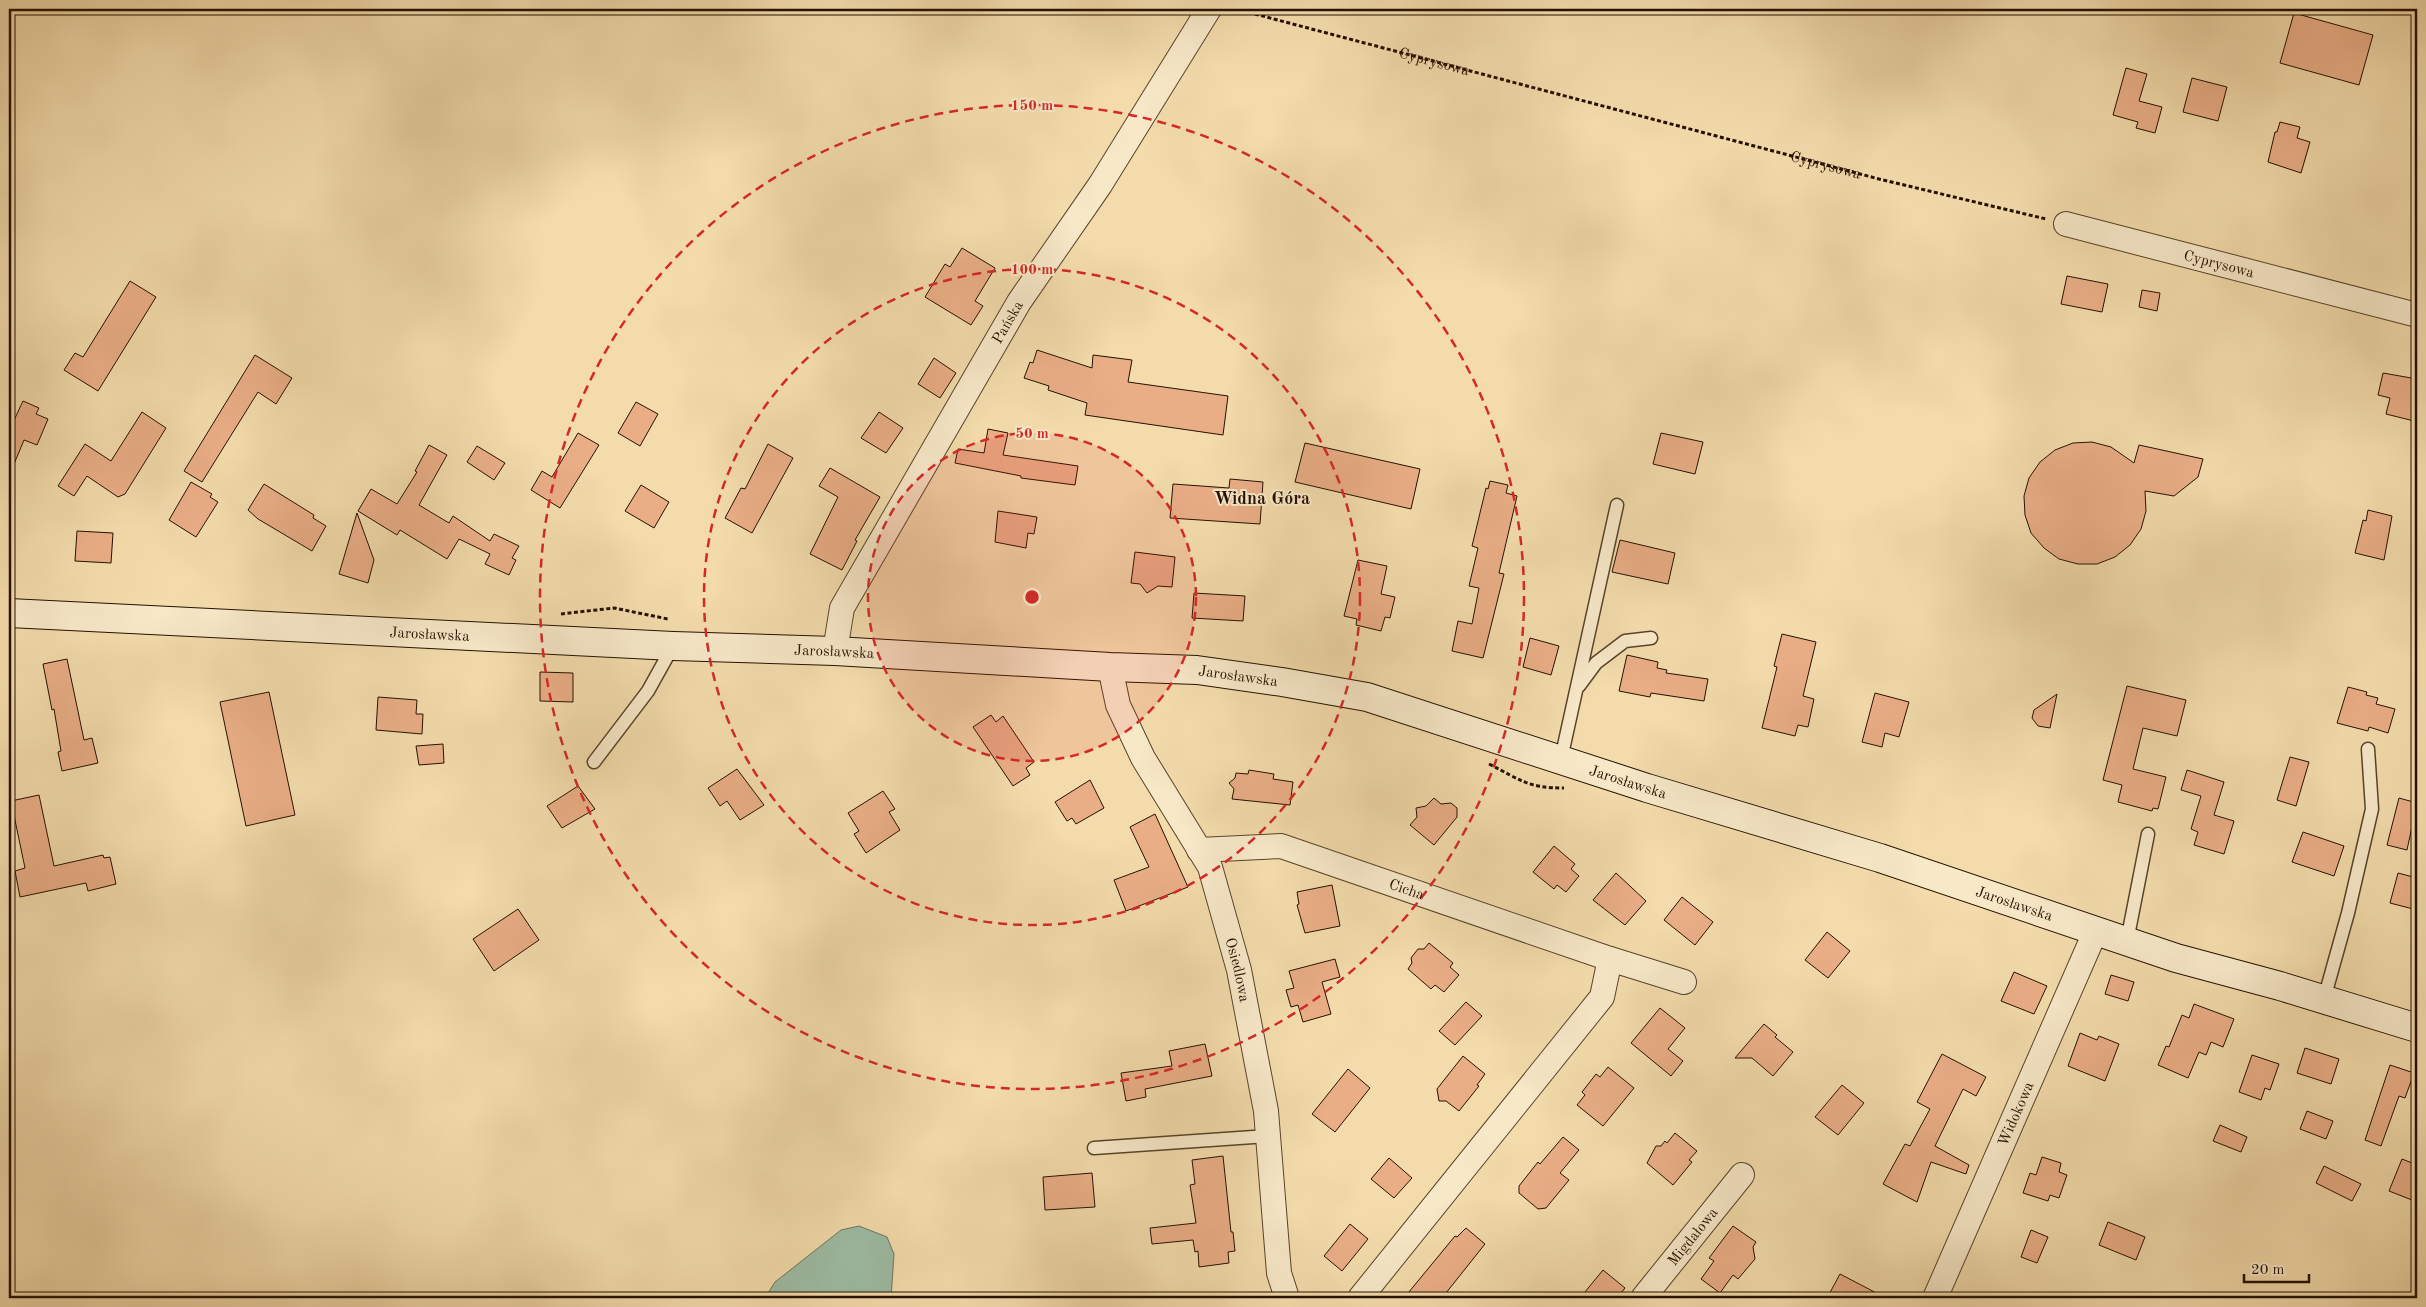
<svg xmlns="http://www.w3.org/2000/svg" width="2426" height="1307" font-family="'Old Standard TT',serif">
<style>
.water{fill:#9dbca4;stroke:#6d7762}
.building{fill:#eaae87;stroke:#251000}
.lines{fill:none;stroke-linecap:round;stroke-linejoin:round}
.service-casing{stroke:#58432b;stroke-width:15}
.minor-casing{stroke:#58432b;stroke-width:26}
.secondary-casing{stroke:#251000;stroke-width:30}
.path{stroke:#251000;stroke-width:3;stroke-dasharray:4 2.5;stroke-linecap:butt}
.service{stroke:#f7e8c8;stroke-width:12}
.minor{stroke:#f7e8c8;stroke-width:24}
.secondary{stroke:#f7e8c8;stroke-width:28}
.ring{fill:none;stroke:#d62828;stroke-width:2.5;stroke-dasharray:9 6}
.labels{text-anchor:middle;stroke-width:4;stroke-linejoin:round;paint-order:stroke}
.street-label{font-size:15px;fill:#251000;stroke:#f7e8c8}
.quarter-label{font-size:18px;font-weight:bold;fill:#251000;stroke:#f7e8c8}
.centre{fill:#d62828;stroke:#f7e8c8;stroke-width:2.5}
.ring-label{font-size:15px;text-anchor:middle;font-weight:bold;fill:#d62828;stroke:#f7e8c8;stroke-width:4;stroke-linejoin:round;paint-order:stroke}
</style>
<rect width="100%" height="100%" fill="#f3dbab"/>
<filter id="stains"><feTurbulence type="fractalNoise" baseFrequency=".004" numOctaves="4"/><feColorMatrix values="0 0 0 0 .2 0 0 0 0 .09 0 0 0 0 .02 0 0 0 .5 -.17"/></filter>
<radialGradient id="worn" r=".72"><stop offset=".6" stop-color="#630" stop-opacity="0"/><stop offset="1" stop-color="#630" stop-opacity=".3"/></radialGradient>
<path class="water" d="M859 1226 887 1237 894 1254 891 1298H765L775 1282 841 1230Z"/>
<path class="building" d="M2294 13 2373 35 2359 85 2280 63Z
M2126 68 2147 74 2139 101 2162 107 2155 133 2136 128 2138 122 2113 115Z
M2192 78 2227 87 2218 121 2183 112Z
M2280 122 2300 127 2297 138 2310 142 2301 173 2268 162 2275 132H2277Z
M962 248 995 268 975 301 983 306 971 325 925 297 945 264 950 267Z
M2067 276 2108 284 2102 312 2061 304Z
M130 281 156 297 98 391 64 370 75 353 83 357Z
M2142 290 2160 293 2157 311 2139 307Z
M1037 350 1092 368 1093 355 1132 360 1128 382 1228 396 1223 435 1085 415 1087 403 1048 390 1049 386 1024 378 1030 362 1033 363Z
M255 355 292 378 276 404 258 392 202 482 184 471Z
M934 358 956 373 940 398 918 384Z
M2383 373 2417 379V410L2414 421 2386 414 2390 398 2378 395Z
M23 401 39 408 36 414 48 419 37 445 24 440 9 476V431Z
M636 402 658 414 640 446 618 433Z
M142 412 166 428 125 494 118 497 87 476 74 496 58 486 85 444 111 461Z
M879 412 903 428 886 453 861 438Z
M988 429 1008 433 1003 455 1078 466 1075 485 1021 478V476L955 463 958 449 984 453Z
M578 433 599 445 560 508 531 490 542 471 552 477Z
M1661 433 1703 442 1695 474 1653 464Z
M2092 442 2111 447 2134 463 2139 445 2203 459 2198 477 2174 496 2145 491 2146 511 2141 529 2130 545 2115 557 2097 564H2078L2059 559 2044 548 2031 533 2025 515 2024 496 2029 478 2040 462 2055 450 2073 443Z
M1305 443 1420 469 1411 509 1295 482Z
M768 444 793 458 752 533 725 518 741 488 745 489Z
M429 445 447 455 419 505 449 523 453 516 490 541 494 534 519 546 512 558 516 560 509 575 485 564 490 554 459 539 447 559 400 530 397 535 358 511 371 489 397 504 417 472 415 471Z
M477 446 505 463 494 480 467 462Z
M830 468 880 497 855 540 857 541 842 570 810 554 838 497 819 486Z
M1230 479 1263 482 1260 524 1170 518 1173 484 1229 488Z
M1490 481 1508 485 1506 493 1517 496 1499 573 1504 574 1483 658 1452 651 1458 621 1472 624 1479 588 1469 586 1478 548 1472 546 1486 488 1488 489Z
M191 482 212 494 210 497 218 502 196 537 169 520Z
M264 484 314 515 313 518 326 526 312 551 258 519 248 510Z
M641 485 669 502 654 528 625 511Z
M2368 510 2392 516 2384 560 2355 553 2363 520 2366 521Z
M998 511 1037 517 1034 534 1028 533 1026 548 995 542Z
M357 513 374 560 368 583 339 574Z
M77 531 113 533 111 563 75 561Z
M1620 540 1675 553 1668 584 1612 572Z
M1135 552 1175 557 1172 587 1158 586 1147 593 1140 584 1131 583Z
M1358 560 1387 566 1381 594 1395 597 1390 618 1385 617 1381 631 1356 625 1357 619 1344 616Z
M1194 593 1245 596 1243 621 1192 618Z
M1782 634 1816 642 1803 696 1814 699 1808 727 1798 725 1795 736 1762 728 1777 667 1774 666Z
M1530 638 1559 646 1551 675 1523 667Z
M1627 655 1658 662 1657 668 1667 670 1666 673 1708 679 1704 701 1651 693 1650 697 1619 691Z
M67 659 84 740 92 738 98 763 62 771 58 752 61 751 54 709 52 710 43 664Z
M540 672 573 673V702L540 701Z
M2127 686 2186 700 2177 736 2143 728 2133 769 2166 777 2158 809 2153 808 2152 811 2118 802 2122 785 2103 780Z
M2348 687 2367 692 2366 695 2378 698 2376 704 2395 709 2388 733 2369 727 2368 731 2337 723Z
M269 692 295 815 246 826 220 702Z
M1875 693 1909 702 1899 737 1885 733 1882 747 1862 742Z
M2057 694 2050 728 2038 726 2032 718 2034 710Z
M378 697 417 700 416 714H423L422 734 376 730Z
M991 715 996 722 1003 716 1034 762 1026 768 1030 775 1013 786 973 727Z
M443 744 444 763 419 765 416 746Z
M2290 757 2309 762 2296 806 2277 800Z
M737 769 764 805 740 820 727 801 720 806 708 788Z
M1249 770 1274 774 1273 779 1293 782 1290 805 1232 799 1234 789 1229 783 1235 778 1236 773 1248 774Z
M2187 770 2224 782 2214 815 2234 821 2224 854 2194 845 2198 832 2191 829 2201 796 2181 790Z
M1090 780 1104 808 1076 824 1072 818 1067 821 1055 802Z
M578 786 595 809 562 828 547 806Z
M883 791 895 809 889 812 900 830 866 853 854 834 859 831 848 813Z
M39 795 54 866 103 855 104 858 110 857 116 884 88 891 86 883 20 897 15 871 25 868 11 801Z
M1434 798 1441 804 1451 803 1457 808V817L1434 845 1410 825 1417 817 1416 808 1426 806Z
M2399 798 2417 803 2407 850 2387 845Z
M1155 814 1188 887 1126 911 1114 880 1149 867 1130 827Z
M2303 832 2344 846 2334 876 2292 862Z
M1554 846 1575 864 1571 869 1579 876 1566 892 1557 885 1554 889 1533 872Z
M1616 873 1646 901 1625 925 1593 900Z
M2398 873 2417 878V910L2390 903Z
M1332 885 1340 926 1305 933 1297 905 1299 904 1297 892Z
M1682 897 1713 922 1695 945 1664 920Z
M518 909 539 940 494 971 473 939Z
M1827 932 1850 951 1828 978 1805 960Z
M1429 943 1453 963 1450 967 1459 975 1444 992 1435 985 1431 989 1408 969 1412 963 1411 958 1418 949H1424Z
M1335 959 1340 977 1322 982 1331 1014 1303 1022 1298 1005 1291 1007 1286 990 1294 988 1289 971Z
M2014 972 2047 986 2034 1014 2001 1001Z
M2111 975 2134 982 2128 1001 2105 994Z
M1466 1002 1482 1016 1455 1045 1439 1031Z
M2194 1004 2234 1019 2223 1047 2211 1042 2206 1055 2199 1052 2188 1078 2158 1065 2166 1046 2169 1047 2182 1015 2189 1018Z
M1660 1008 1685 1028 1668 1049 1683 1061 1671 1076 1631 1043Z
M1764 1024 1777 1035 1775 1037 1793 1052 1773 1076 1752 1058H1735Z
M2080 1033 2097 1040 2099 1036 2119 1044 2105 1081 2068 1066Z
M1205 1044 1212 1076 1145 1089 1146 1097 1126 1101 1121 1073 1172 1066 1169 1051Z
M2305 1048 2339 1059 2331 1084 2297 1073Z
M1942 1054 1986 1077 1976 1096 1963 1089 1935 1146 1969 1165 1966 1174 1931 1162 1917 1202 1883 1184 1905 1144 1910 1146 1930 1109 1917 1102Z
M2252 1055 2279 1064 2270 1090 2265 1088 2261 1100 2239 1092Z
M1463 1056 1485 1074 1477 1085 1479 1086 1459 1111 1446 1101H1439L1437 1089Z
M2390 1065 2414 1073 2405 1098 2399 1096 2381 1146 2365 1140Z
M1608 1067 1634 1088 1603 1126 1577 1105 1585 1095 1582 1092 1596 1074 1600 1077Z
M1348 1069 1370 1088 1335 1132 1312 1114Z
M1842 1085 1864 1103 1838 1135 1815 1117Z
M2307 1111 2333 1121 2326 1139 2300 1129Z
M2220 1125 2247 1137 2241 1152 2213 1141Z
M1675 1133 1697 1151 1689 1160 1692 1162 1673 1185 1647 1163 1656 1146H1661L1665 1141 1667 1143Z
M1563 1137 1579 1150 1560 1173 1569 1180 1546 1208 1538 1209 1519 1193V1186L1538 1162 1540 1164Z
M1223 1156 1231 1232H1233L1235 1251 1228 1252 1229 1263 1199 1267 1198 1251 1195 1252 1193 1240 1152 1244 1150 1228 1196 1223 1190 1185 1195 1184 1192 1160Z
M2042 1157 2061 1163 2059 1172 2067 1175 2059 1198 2050 1195 2048 1201 2023 1193 2030 1173 2036 1175Z
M1389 1158 1412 1178 1394 1198 1371 1179Z
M2402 1159 2417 1165V1202L2389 1191Z
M2324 1166 2361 1184 2352 1201 2316 1183Z
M1092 1173 1095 1207 1045 1210 1043 1177Z
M2108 1222 2145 1237 2136 1260 2099 1245Z
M1350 1224 1368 1239 1342 1271 1324 1256Z
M1733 1226 1756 1242 1753 1247 1755 1259 1738 1279 1733 1275 1720 1293 1701 1279 1714 1261 1709 1258Z
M1466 1228 1485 1244 1442 1298H1404L1455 1236 1457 1237Z
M2031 1230 2048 1237 2037 1263 2021 1257Z
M1603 1270 1625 1288 1617 1298H1580Z
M1840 1274 1886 1298H1827Z"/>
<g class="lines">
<defs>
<path id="service" d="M1579 686 1596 663 1625 641 1651 638
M1561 759 1617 505
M594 762 648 691 673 646
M2127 941 2148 834
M2324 999 2348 913 2372 809 2368 749
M1094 1148 1268 1136"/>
<g id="minor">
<path id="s2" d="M2066 224 2417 315"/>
<path id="s3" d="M835 651 842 608 1019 302 1100 185 1209 9"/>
<path id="s4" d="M1110 667 1118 705 1143 758 1210 867 1239 970 1266 1111 1279 1273 1287 1298"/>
<path id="s5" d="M1199 850 1281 846 1610 959 1684 982"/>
<path d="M1360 1298 1602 997 1610 959"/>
<path id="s6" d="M1643 1298 1742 1175"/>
<path id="s7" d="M1935 1298 2096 930"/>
</g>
<g id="secondary">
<path id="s8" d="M9 613 673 646 835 651 1110 667 1197 670 1282 682 1367 697 1647 788 1880 858 2176 958 2280 986 2417 1028"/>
</g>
</defs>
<use href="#service" class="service-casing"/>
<use href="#minor" class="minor-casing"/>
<use href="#secondary" class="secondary-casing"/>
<g class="path">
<path id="s1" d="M1236 9 1879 179 2046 219"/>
<path d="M561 614 614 608 668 619"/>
<path d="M1489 764C1521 780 1527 788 1564 788"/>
</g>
<use href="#service" class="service"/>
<use href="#minor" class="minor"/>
<use href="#secondary" class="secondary"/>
</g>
<circle cx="1032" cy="597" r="164" fill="#d62828" fill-opacity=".12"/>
<g class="ring">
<circle cx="1032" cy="597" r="164"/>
<circle cx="1032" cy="597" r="328"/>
<circle cx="1032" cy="597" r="492"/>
</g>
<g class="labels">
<g class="street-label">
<text dy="5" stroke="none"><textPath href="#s1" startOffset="205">Cyprysowa</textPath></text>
<text dy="5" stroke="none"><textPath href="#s1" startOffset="610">Cyprysowa</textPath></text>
<text dy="5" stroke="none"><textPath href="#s2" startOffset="158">Cyprysowa</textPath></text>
<text dy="5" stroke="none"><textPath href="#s3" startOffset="374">Pańska</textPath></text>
<text dy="5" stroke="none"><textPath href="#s8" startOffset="421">Jarosławska</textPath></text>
<text dy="5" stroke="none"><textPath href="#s8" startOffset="826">Jarosławska</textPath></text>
<text dy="5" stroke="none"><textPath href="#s8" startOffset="1231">Jarosławska</textPath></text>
<text dy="5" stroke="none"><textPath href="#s8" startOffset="1636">Jarosławska</textPath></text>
<text dy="5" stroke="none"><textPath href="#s5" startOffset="215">Cicha</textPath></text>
<text dy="5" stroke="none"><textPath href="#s8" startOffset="2041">Jarosławska</textPath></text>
<text dy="5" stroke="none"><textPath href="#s4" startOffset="332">Osiedlowa</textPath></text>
<text dy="5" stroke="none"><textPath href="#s7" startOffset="201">Widokowa</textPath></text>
<text dy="5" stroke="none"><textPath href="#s6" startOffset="79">Migdałowa</textPath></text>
</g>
<g class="quarter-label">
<text x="1262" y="504">Widna Góra</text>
</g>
</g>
<circle cx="1032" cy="597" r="8" class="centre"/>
<g class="ring-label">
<text x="1032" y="110">150 m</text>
<text x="1032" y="274">100 m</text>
<text x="1032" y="438">50 m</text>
</g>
<rect width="2426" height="1307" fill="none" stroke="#f3dbab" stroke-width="30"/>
<rect x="10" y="10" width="2406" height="1287" fill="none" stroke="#251000" stroke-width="2.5"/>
<rect x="15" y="15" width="2396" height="1277" fill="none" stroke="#251000"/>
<path d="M2244 1274v8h65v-8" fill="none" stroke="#251000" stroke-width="2.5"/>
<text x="2251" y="1274" font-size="15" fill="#251000" stroke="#f7e8c8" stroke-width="4" paint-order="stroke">20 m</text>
<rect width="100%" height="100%" filter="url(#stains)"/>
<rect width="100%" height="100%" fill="url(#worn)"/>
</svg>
